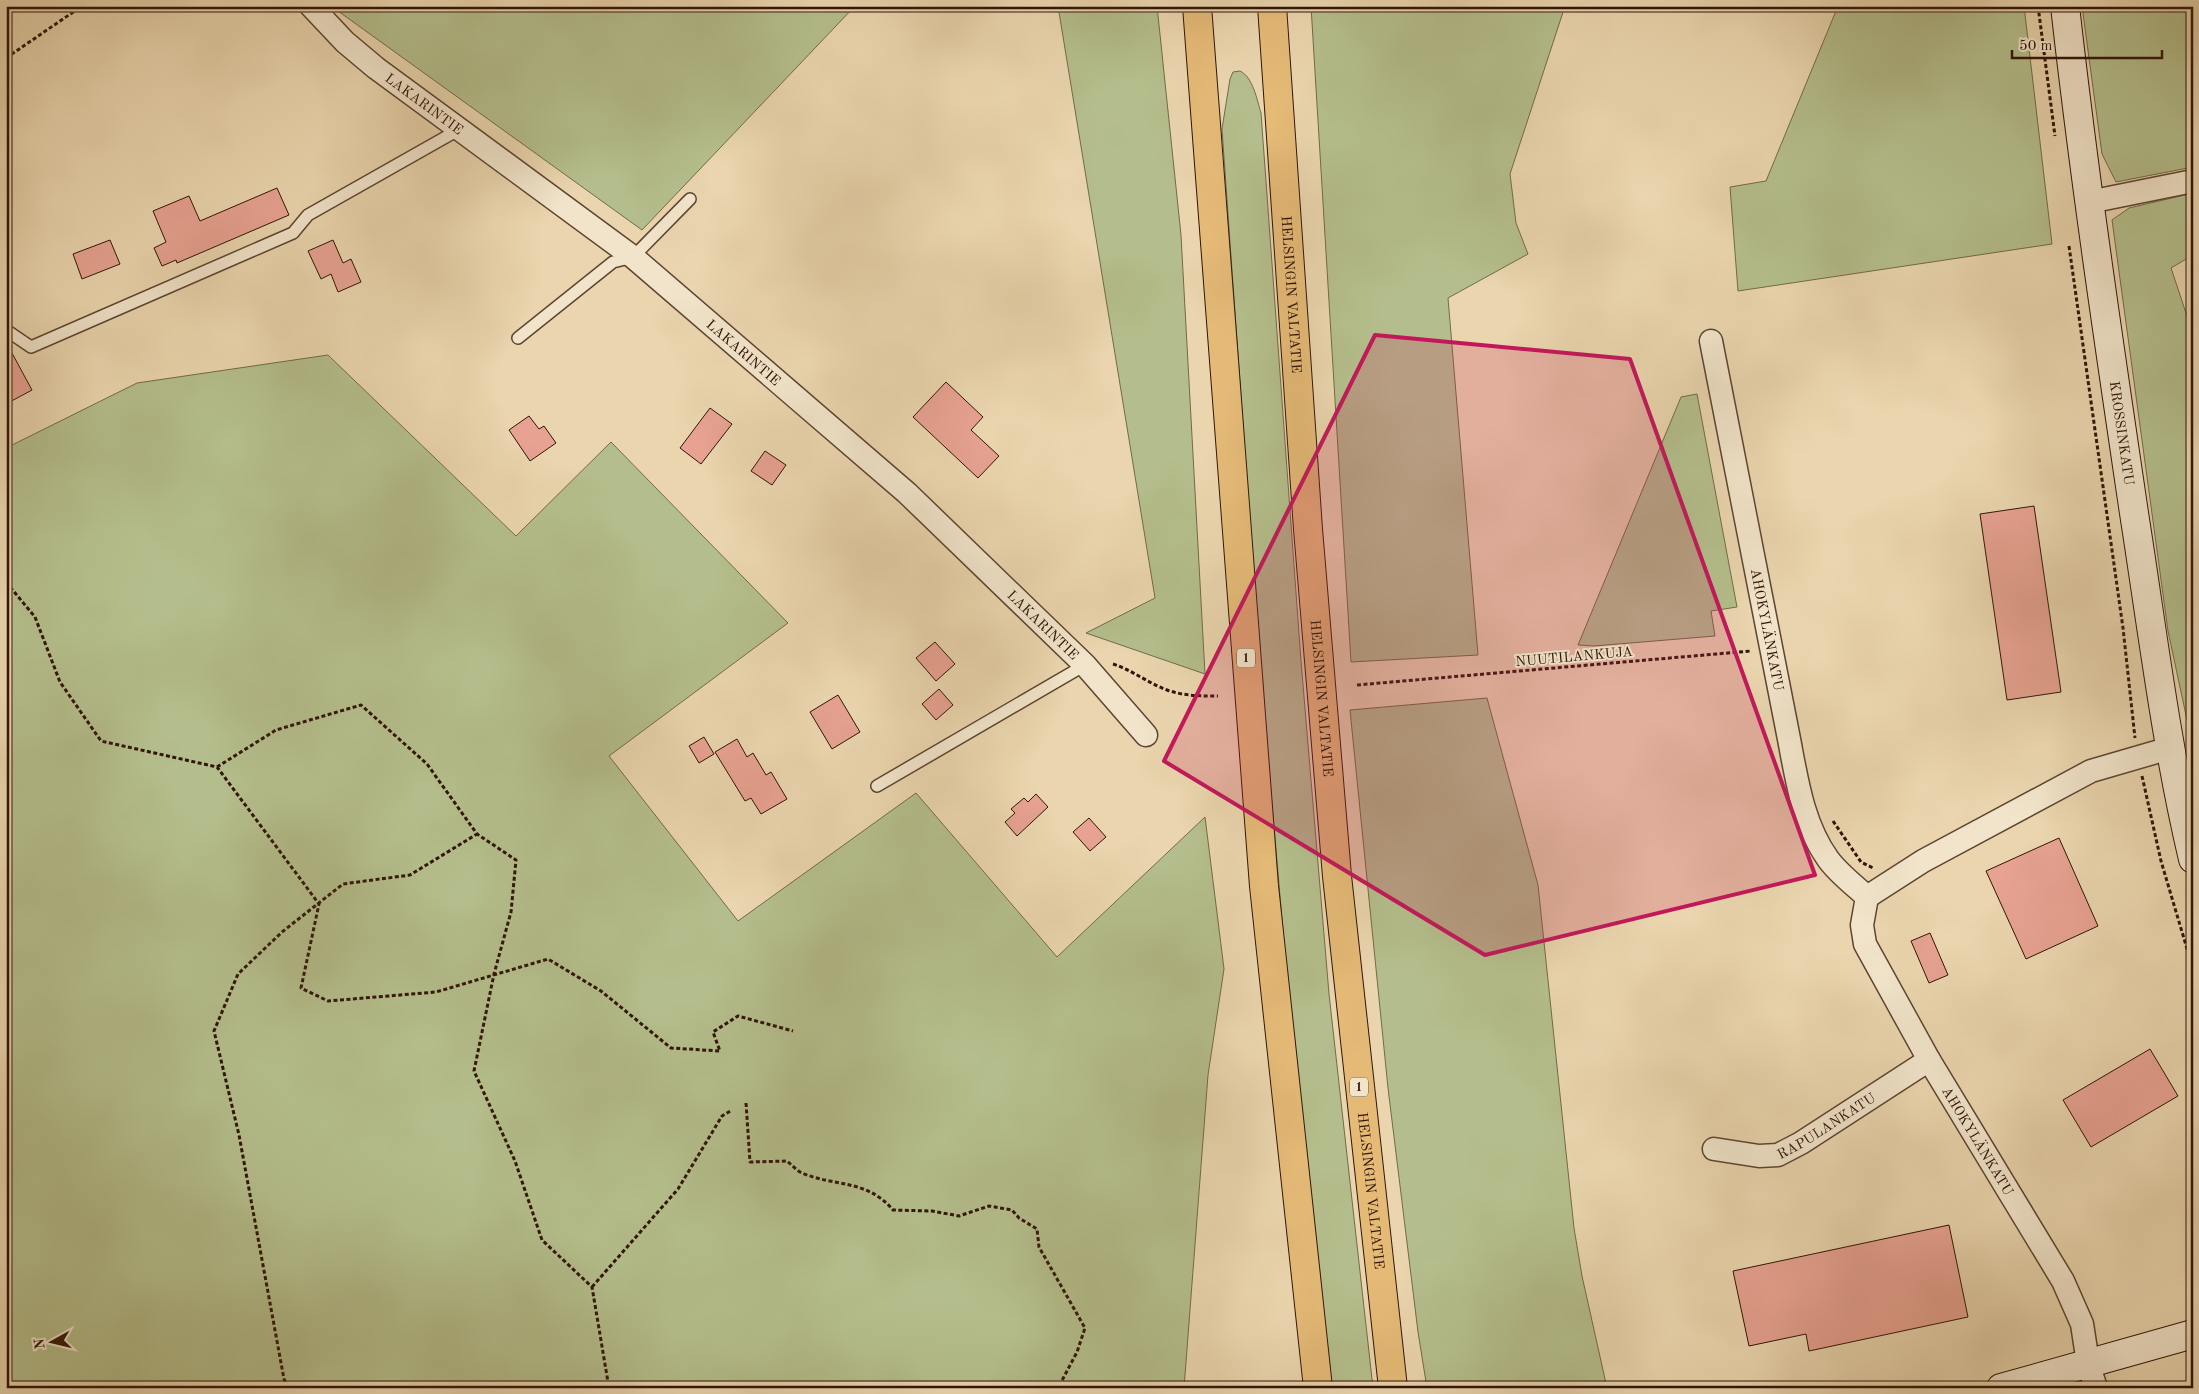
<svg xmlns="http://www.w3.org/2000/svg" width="2199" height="1394" font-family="'Old Standard TT',serif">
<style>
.green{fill:#b4be8c;stroke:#726a4a}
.building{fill:#e7a291;stroke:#301508}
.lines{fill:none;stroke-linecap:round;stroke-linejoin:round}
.lane-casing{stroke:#5e4532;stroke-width:14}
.street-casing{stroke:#5e4532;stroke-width:25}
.secondary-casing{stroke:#301508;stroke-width:30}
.highway-casing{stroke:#301508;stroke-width:30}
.path{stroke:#301508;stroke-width:3;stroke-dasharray:4 2.5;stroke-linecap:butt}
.lane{stroke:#f1e4ca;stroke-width:11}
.street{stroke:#f1e4ca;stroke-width:22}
.secondary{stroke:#f1e4ca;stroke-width:28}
.highway{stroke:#e5ba77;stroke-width:28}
.marked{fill:#c2185b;fill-opacity:0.2;stroke:#c2185b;stroke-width:4;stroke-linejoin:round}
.labels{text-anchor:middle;stroke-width:4;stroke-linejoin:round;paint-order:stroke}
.shield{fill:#f1e4ca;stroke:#6a5342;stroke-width:1}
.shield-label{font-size:12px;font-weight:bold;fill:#301508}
.street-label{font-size:14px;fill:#301508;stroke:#f1e4ca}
</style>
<rect width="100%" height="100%" fill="#ead5ae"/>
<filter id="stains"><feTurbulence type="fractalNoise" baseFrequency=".004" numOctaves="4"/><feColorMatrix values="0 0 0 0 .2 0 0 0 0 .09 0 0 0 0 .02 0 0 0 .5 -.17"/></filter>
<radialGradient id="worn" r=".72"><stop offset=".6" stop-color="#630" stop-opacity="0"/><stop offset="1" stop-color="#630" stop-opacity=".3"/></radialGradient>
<path class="green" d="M331 6H855L642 230Z
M1058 6H1157L1181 235 1205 674 1086 633 1155 598Z
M1311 6H1565L1510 174 1516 223 1528 254 1448 298 1478 655 1351 662Z
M1838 6H2024L2052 244 1738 291 1730 187 1766 181Z
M2082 6H2193V167L2116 182 2102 154Z
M1240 71C1253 77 1257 100 1261 113L1301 661 1329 994 1373 1388H1332L1289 1000 1260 665 1222 129 1230 79 1233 72Z
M2193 193V255L2171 268 2193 334V748L2168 631 2112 220 2129 208Z
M328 355 516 536 611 442 788 623 609 756 738 921 916 793 1057 957 1205 817 1224 969 1208 1075 1184 1388H6V448L137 383Z
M1697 394 1737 607 1711 611 1715 636 1594 646 1578 645 1681 397Z
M1487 698 1538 885 1574 1228 1582 1276 1607 1388H1427L1418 1332 1388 1088 1350 710Z"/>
<path class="building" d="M277 188 289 215 177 263 176 260 162 266 154 248 166 242 153 211 189 196 200 221Z
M110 240 120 264 82 279 73 254Z
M333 240 343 263 351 259 361 282 338 292 331 274 321 279 308 251Z
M6 342 32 390 6 404Z
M946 382 983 417 971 430 999 456 978 478 913 417Z
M710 408 732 424 701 464 680 448Z
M529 416 539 429 544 426 556 443 530 461 509 430Z
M765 451 786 465 772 485 751 471Z
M2034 506 2061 692 2007 700 1980 514Z
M935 642 955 664 936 681 916 658Z
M939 689 953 705 936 720 922 704Z
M838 695 860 732 832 749 810 712Z
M704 737 714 754 699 763 689 746Z
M737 739 747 757 753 753 766 775 771 772 787 799 761 814 751 798 745 801 715 752Z
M1036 794 1048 807 1017 836 1005 822 1015 813 1011 809 1024 798 1028 802Z
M1089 818 1106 837 1090 851 1073 832Z
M2059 838 2098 926 2026 959 1986 871Z
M1930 933 1948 975 1929 983 1911 941Z
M2150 1049 2178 1096 2091 1147 2063 1100Z
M1949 1225 1968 1317 1809 1351 1806 1334 1749 1346 1733 1271Z"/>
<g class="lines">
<defs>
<path id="lane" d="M6 330 31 347 293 233 308 215 460 129
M518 338 613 262 633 257 690 199
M877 786 1085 665"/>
<g id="street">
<path id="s1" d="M311 6 345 42 376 68 633 257 907 493 1085 665 1146 735"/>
<path d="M2089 202 2193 181"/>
<path id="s2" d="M1711 341 1789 739C1797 781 1803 824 1828 859 1838 873 1854 885 1867 897L1862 925 1865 944 1929 1060 2063 1281 2082 1324 2088 1363 2096 1388"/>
<path d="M1867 897 1923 861 2091 771 2170 748"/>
<path id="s3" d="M1714 1149 1759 1156 1778 1155 1801 1143 1929 1060"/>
</g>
<g id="secondary">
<path id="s4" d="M2065 6C2084 176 2109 344 2134 513 2152 628 2166 745 2193 859"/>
<path d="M2001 1388 2193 1334"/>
</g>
<g id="highway">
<path d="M1197 6 1264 886 1318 1388"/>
<path id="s5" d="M1272 6 1308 529 1337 876 1393 1388"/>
</g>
</defs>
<use href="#lane" class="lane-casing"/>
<use href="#street" class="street-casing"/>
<use href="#secondary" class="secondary-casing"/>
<use href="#highway" class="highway-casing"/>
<path class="path" d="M2038 6 2055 136
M6 58 82 6
M2069 246 2123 628 2135 738
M6 582 35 617 60 682 101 741 217 767 319 904 301 988 328 1001 436 992 548 959 601 991 671 1048 720 1051 713 1032 738 1016 793 1031
M1113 664C1132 670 1148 683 1167 690 1184 696 1200 696 1218 696
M1357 685 1751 651
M217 767 276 730 361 705 427 764 477 834 516 860 511 912 494 974 474 1071 515 1161 542 1240 592 1287 609 1388
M2142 776 2161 861 2193 969
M1833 821 1861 862 1873 868
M746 1103 750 1162 787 1161C792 1165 797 1171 802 1173 835 1187 867 1179 893 1210L932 1211 959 1216 989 1206 1012 1210 1019 1218 1037 1229 1039 1247 1085 1328 1077 1352 1058 1388
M592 1287 678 1189 722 1116 732 1110
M288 1388 284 1379 239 1135 214 1031 238 974 282 932 343 884 410 875 477 834"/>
<use href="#lane" class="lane"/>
<use href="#street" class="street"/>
<use href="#secondary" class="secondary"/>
<use href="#highway" class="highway"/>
</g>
<path class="marked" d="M1375 335 1630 359 1815 875 1485 955 1164 761Z"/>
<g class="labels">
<g class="shield">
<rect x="1237" y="648.5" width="18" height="19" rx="4"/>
<rect x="1350" y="1077.5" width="18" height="19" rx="4"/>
</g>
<g class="shield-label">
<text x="1246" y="662">1</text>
<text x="1359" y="1091">1</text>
</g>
<g class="street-label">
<text dy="5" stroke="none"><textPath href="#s1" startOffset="150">LAKARINTIE</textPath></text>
<text dy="5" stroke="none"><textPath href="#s5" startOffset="289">HELSINGIN VALTATIE</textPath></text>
<text dy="5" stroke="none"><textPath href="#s1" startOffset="555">LAKARINTIE</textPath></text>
<text dy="5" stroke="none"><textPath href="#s4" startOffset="431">KROSSINKATU</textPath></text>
<text dy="5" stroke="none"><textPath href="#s1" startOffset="960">LAKARINTIE</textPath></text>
<text dy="5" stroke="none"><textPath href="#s2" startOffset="294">AHOKYLÄNKATU</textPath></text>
<text transform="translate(1574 656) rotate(-5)" y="5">NUUTILANKUJA</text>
<text dy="5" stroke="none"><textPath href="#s5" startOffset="694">HELSINGIN VALTATIE</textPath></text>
<text dy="5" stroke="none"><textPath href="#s3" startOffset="121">RAPULANKATU</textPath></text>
<text dy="5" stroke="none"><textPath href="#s2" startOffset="862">AHOKYLÄNKATU</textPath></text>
<text dy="5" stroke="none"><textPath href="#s5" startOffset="1189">HELSINGIN VALTATIE</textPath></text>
</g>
</g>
<rect width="2199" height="1394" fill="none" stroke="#ead5ae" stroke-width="25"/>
<rect x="8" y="8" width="2184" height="1379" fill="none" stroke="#301508" stroke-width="2.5"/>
<rect x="12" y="12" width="2174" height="1369" fill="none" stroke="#301508"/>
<g transform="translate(52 1342) rotate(262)" stroke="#f1e4ca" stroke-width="4" paint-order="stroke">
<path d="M0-4L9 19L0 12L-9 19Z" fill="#301508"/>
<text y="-8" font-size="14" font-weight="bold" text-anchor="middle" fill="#301508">N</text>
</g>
<path d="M2012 50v8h150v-8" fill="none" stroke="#301508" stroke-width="2.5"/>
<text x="2019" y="50" font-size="15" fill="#301508" stroke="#f1e4ca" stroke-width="4" paint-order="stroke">50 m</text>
<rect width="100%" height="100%" filter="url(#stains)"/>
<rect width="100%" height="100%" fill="url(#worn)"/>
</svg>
